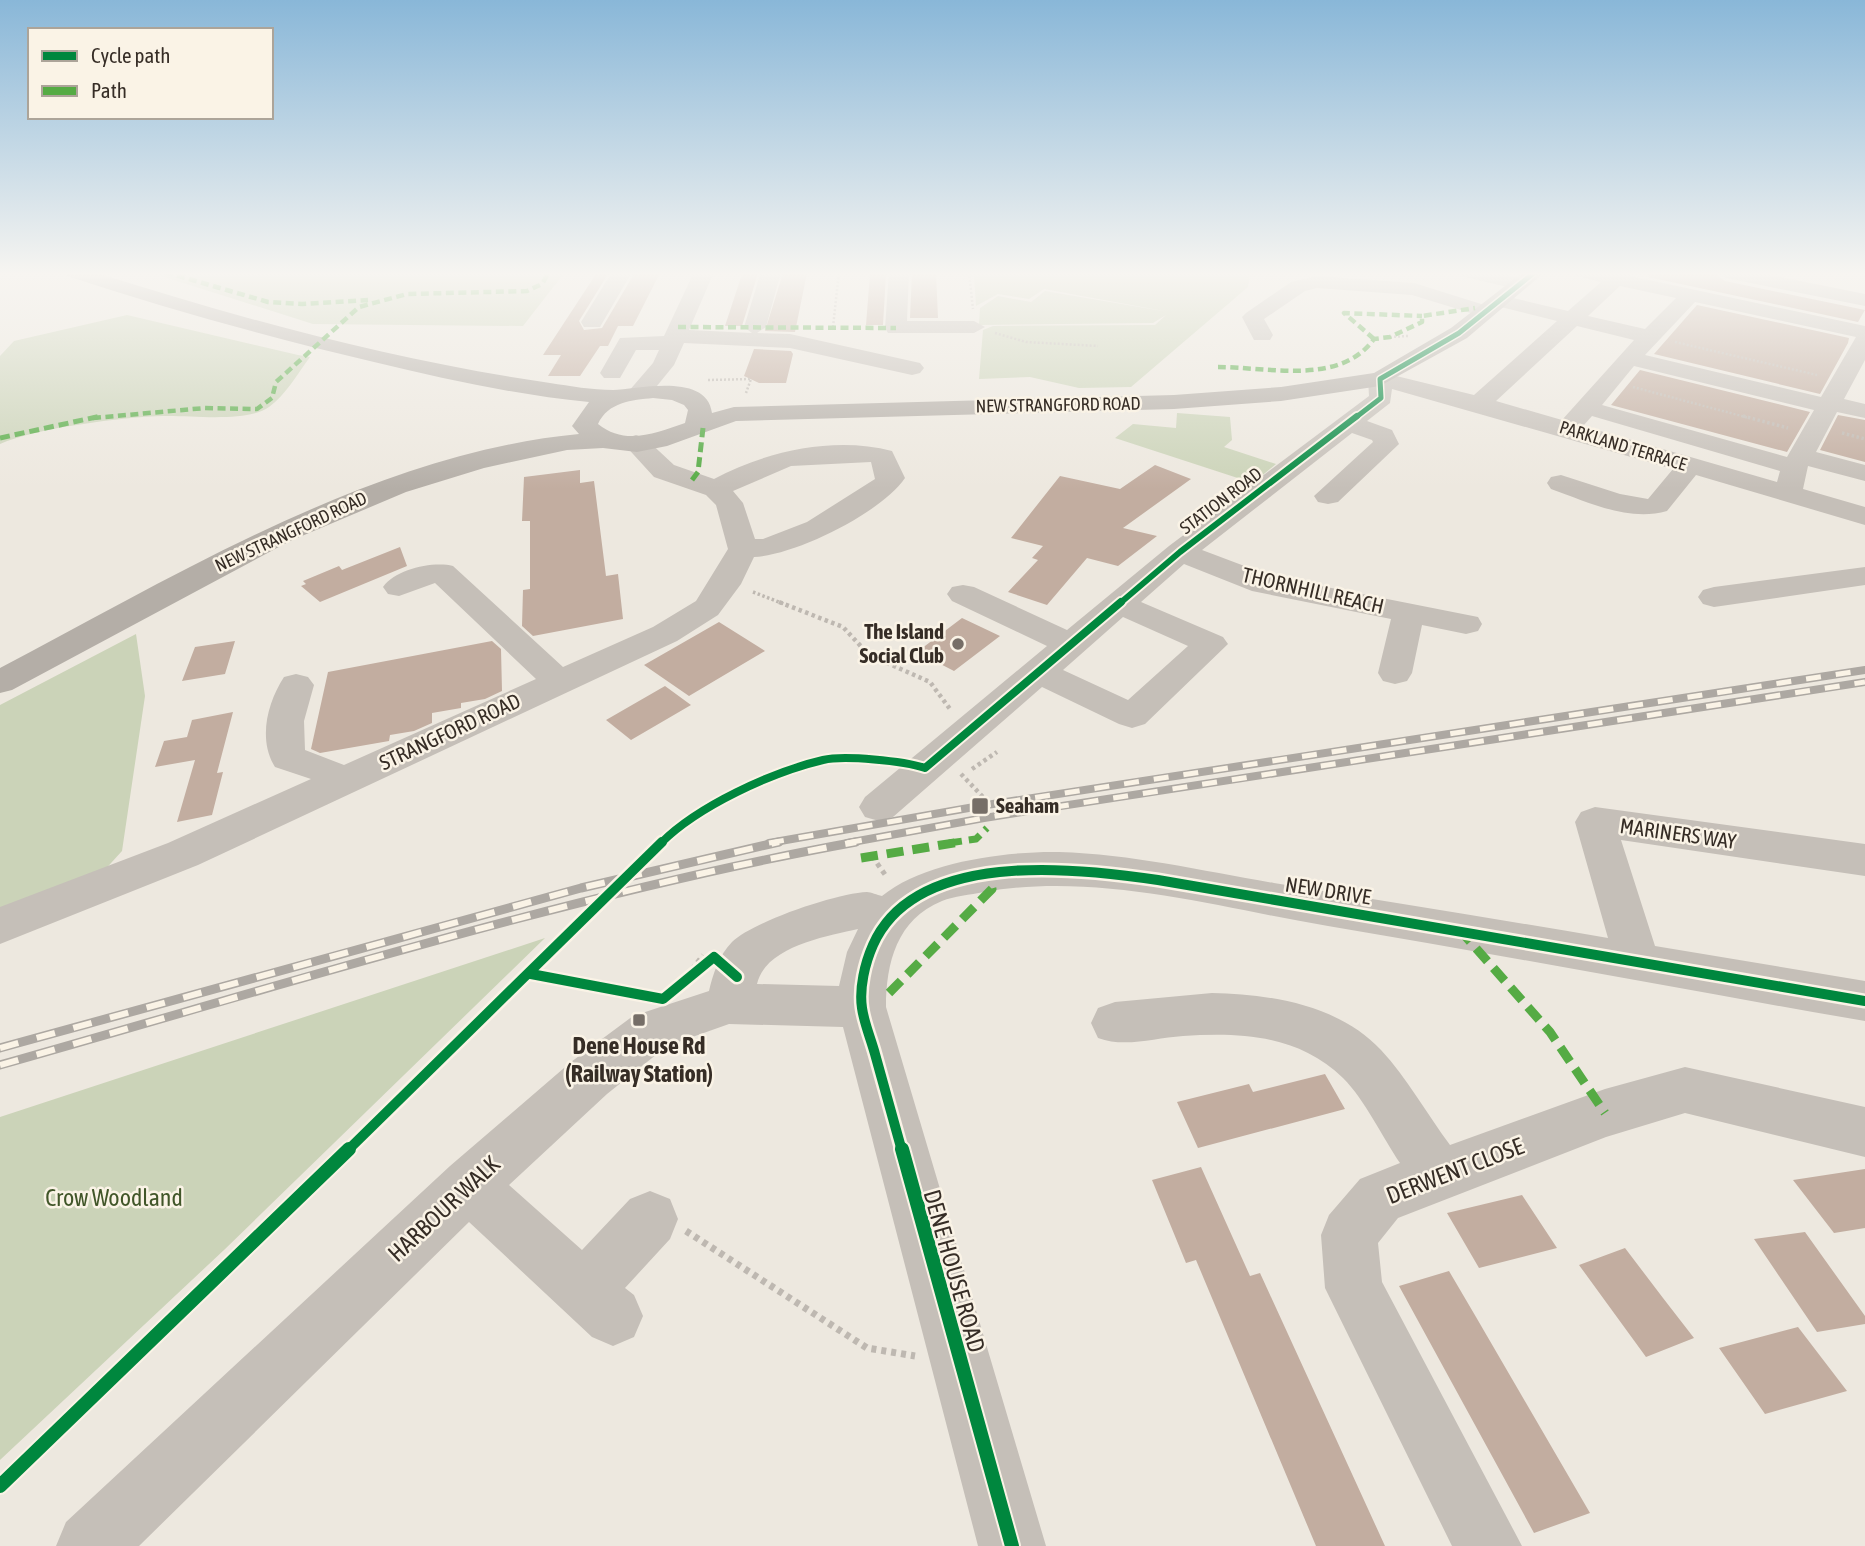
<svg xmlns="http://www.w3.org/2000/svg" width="1865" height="1546" font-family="'Asap Condensed',sans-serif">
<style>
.green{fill:#cbd3b8}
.building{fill:#c2ada0}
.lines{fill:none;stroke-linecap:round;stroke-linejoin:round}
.path-far4{stroke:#beb8b1;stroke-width:2.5;stroke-dasharray:2 2;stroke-linecap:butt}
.path-far3{stroke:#beb8b1;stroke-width:3.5;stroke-dasharray:2.5 2.5;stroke-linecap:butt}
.path-far2{stroke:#beb8b1;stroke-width:4.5;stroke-dasharray:3.5 3.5;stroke-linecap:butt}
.path-far1{stroke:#beb8b1;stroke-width:5;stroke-dasharray:4.5 4.5;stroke-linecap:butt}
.path{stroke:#beb8b1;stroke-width:7;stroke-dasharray:5 5;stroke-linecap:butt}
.minor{fill:#c5bfb8;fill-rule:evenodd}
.major{fill:#b4aea7;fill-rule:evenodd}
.rail-far1-casing{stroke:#ada8a2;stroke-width:8}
.rail-casing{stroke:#ada8a2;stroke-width:9}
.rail-far1{stroke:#faf3e6;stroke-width:5;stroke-dasharray:15;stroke-linecap:butt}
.rail{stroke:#faf3e6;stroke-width:6;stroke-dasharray:19;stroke-linecap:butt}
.quiet-far3{stroke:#55ab44;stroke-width:4.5;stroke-dasharray:8 4.5;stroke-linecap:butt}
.quiet-far2{stroke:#55ab44;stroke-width:5;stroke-dasharray:10 5;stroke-linecap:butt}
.quiet-far1{stroke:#55ab44;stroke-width:7;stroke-dasharray:13 7;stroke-linecap:butt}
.quiet{stroke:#55ab44;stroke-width:9;stroke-dasharray:17 9;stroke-linecap:butt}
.cycleway-far4-casing{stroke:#faf3e6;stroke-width:8}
.cycleway-far3-casing{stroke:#faf3e6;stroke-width:10}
.cycleway-far2-casing{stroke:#faf3e6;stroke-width:12}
.cycleway-far1-casing{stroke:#faf3e6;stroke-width:15}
.cycleway-casing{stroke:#faf3e6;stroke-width:18}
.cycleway-far4{stroke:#00873e;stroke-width:5}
.cycleway-far3{stroke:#00873e;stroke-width:6}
.cycleway-far2{stroke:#00873e;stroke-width:8}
.cycleway-far1{stroke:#00873e;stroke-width:10}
.cycleway{stroke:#00873e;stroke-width:14}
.poi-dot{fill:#766e67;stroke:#faf3e6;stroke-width:2.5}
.labels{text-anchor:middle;stroke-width:5;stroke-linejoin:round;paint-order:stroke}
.far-street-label{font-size:18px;fill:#362d26;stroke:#faf3e6}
.street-label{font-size:21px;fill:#362d26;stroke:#faf3e6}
.poi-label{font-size:21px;font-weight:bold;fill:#362d26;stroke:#faf3e6;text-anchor:end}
.near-poi-label{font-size:24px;font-weight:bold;fill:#362d26;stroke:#faf3e6}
.near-street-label{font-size:24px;fill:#362d26;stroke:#faf3e6}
.near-park-label{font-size:24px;fill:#415629;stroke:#faf3e6}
</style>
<rect width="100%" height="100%" fill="#ede8df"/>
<path class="green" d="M149 272H565L523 326 313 324Z
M962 272H1250L1248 287 1131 387 1079 388 1030 377 979 379 983 330 993 326 1155 325 1166 315 1153 323 979 325 980 308 998 296 1031 302 1045 291 1169 312 1044 289 1029 299 998 294 976 306 974 276H963Z
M127 315 298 355 310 357C298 373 285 396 269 407 247 423 190 415 163 416 123 417 36 428 0 444V356L14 341Z
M1177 413 1230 417 1232 440 1224 447 1276 464 1253 483 1115 438 1133 424 1176 428Z
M136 634 145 696 122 851 101 874 0 914V705Z
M545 938 224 1250 0 1460V1117Z"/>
<path class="building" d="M1649 272H1713L1725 281 1865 310 1858 322 1648 277Z
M660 273 633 326H618L608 346H600L580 376H548L561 355H543L596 274H608L579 321 584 330 602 328 634 274Z
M758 273 742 326H725L742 274Z
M783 273H807L795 332 765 331Z
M912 273H936L938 318H910Z
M870 274H886L883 325H866Z
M1697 305 1849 338 1848 343 1820 394 1654 354Z
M754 349 791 351 793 354 786 383H759L744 376Z
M1640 370 1810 412 1787 452 1611 405Z
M1838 415 1865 420V462L1820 450Z
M1155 465 1191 479 1123 528 1157 536 1118 566 1087 558 1047 605 1008 592 1038 560 1032 558 1043 546 1011 538 1060 476 1120 489Z
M580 470V483L594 481 606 576 618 574 623 619 533 636 522 626 523 590 530 589V521H522L524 477Z
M400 547 407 566 320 602 301 586 306 584 303 581 339 566 342 570Z
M962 618 1000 636 954 671 917 652Z
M719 622 765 651 689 696 644 665Z
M235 641 225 674 182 681 195 647Z
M492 641 501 649 502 691 485 699 461 703V708L432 713V723L414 731 390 735 389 741 320 753 311 749 328 672Z
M665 686 691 705 631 740 606 720Z
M233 712 217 773 223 772 212 815 177 822 195 760 155 767 164 741 187 737 192 720Z
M1325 1074 1345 1109 1198 1148 1177 1102 1249 1084 1253 1092Z
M1201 1167 1250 1276 1260 1273 1385 1546H1316L1196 1260 1186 1263 1152 1180Z
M1865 1169V1228L1834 1233 1793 1180Z
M1522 1195 1557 1248 1479 1268 1447 1213Z
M1805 1232 1865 1316V1324L1817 1332 1754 1239Z
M1625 1248 1663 1298 1694 1338 1646 1357 1579 1265Z
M1449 1271 1476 1317 1590 1513 1534 1533 1399 1286Z
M1798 1327 1847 1391 1765 1414 1719 1348Z"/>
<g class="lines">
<path class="path-far4" d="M969 272 973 309
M833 327 839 272
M995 333 1026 342 1098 346
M1390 337 1408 336
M1675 342 1817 375
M708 380 751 379 746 393
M1633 387 1749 418"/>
<path class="path-far3" d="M1743 416 1788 428
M1842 433 1865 439
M753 592 784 604"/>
<path class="path-far2" d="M779 602 843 627 869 655 930 682 950 709
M972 769 997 752
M961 774 983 797"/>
<path class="path-far1" d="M872 856 886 876
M681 984 703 955"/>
<path class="path" d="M686 1231 867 1348 915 1356"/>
<path class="minor" d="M612 272H632L600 327H584L581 322Z
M694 272H714L689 330 752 333 744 327 761 272H781L766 327 757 333 790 334 920 363 924 368 920 373 912 375 790 348 684 343 674 365 648 397H632L628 392 653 363 659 350H636L620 378H604L600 373 620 338 664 336Z
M889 272H909L907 321H974L985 327 974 333H888L885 328Z
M1458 272H1494L1527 280 1530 284 1520 290 1461 276Z
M1574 272H1633L1630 276 1865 326V360L1844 399 1865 404V418L1837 412 1816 452 1865 465V481L1808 466 1803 489 1865 507V525L1696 475 1667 511C1628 522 1588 502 1551 489L1547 483 1551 477 1561 475 1620 494 1648 499 1673 469 1392 389 1390 403 1367 421 1392 430 1399 444 1338 502 1328 504 1318 502 1314 496 1373 442 1372 440 1352 433 1202 550 1271 576 1478 617 1482 624 1478 631 1466 634 1422 625 1412 673 1407 681 1395 684 1383 681 1378 673 1391 619 1252 591 1184 564 1141 602 1223 637 1228 644 1145 724 1132 728 1119 724 1042 687 893 817 879 821 865 817 859 807 865 797 1047 646 952 601 947 594 952 587 963 585 974 587 1067 630 1169 546 1369 396 1368 379 1372 374 1380 372 1474 395 1557 321 1493 305 1490 301 1493 297 1500 295 1568 311 1601 282 1577 276ZM1620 286 1676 298 1645 329 1588 316ZM1695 302 1856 337 1821 397 1645 355ZM1577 326 1634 340 1562 420 1496 401ZM1634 366 1814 410 1787 457 1602 405ZM1592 416 1780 471 1777 482 1583 426ZM1123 617 1188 646 1128 700 1063 670Z
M1716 272H1756L1865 294V306L1726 278Z
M1317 276 1414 283 1494 308 1497 312 1487 318 1412 295 1317 288 1305 291 1264 319 1273 335 1270 340H1254L1242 317 1246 313 1291 282Z
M636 435 645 438 674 465 714 479C766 451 834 436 892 451L905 478C881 513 796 555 754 557L741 584 718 615 677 641 198 865 0 944V907L168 843 311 779 275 767C258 740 267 703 284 677L296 674 308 677 314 685 304 721 305 750 344 765 536 679 435 583 399 596 388 594 383 587C396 569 433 561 453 566L563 667 653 627 696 601 728 549 716 505 706 495 654 477 623 443 627 438ZM871 462 875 479 807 522 763 539H755L743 503 733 491 791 466Z
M1865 567V585L1714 607 1703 604 1698 597 1703 590 1714 587Z
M1595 807 1865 844V876L1621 840 1655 946 1865 981V1021C1685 990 1508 956 1328 926 1215 907 1098 872 984 892 970 895 954 896 942 901 897 919 886 963 886 1007L1046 1546H978L843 1027 729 1024 667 1046 607 1094 509 1185 582 1250 630 1199 650 1191 670 1199 678 1219 670 1239 625 1288 634 1295 643 1316 634 1337 613 1346 592 1337 469 1222 139 1546H56L66 1522 450 1166 571 1062 633 1016 709 991C713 974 719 955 732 942 752 922 837 893 867 892 871 892 877 895 882 896 923 862 1006 851 1059 852 1131 854 1203 871 1274 883 1385 901 1497 919 1608 938L1575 822 1581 812ZM858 929 847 952 839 986 757 984C765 947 826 936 858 929Z
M1212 993C1270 994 1339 1005 1381 1050 1407 1078 1427 1114 1450 1145L1605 1089 1685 1067 1865 1107V1157L1685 1113 1606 1137 1398 1218 1378 1243 1382 1282 1522 1546H1452L1325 1288 1321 1235 1329 1215 1360 1179 1400 1163C1383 1138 1365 1100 1343 1078 1299 1035 1241 1032 1183 1036 1154 1038 1125 1048 1098 1038L1091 1023 1098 1008 1115 1002Z"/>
<path class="major" d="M64 272H94C242 319 396 361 550 383 570 386 592 390 613 390 638 389 707 372 712 413L734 407 1174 395 1281 387 1374 373 1451 328 1523 272H1545L1467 338 1380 386 1281 401 1174 409 736 421 667 446 637 452 603 448 567 450 484 468 406 492 290 541 12 690 0 693V668C177 575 376 453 579 434L572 426 589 402C516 395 445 379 374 362 271 338 168 309 67 276ZM653 398 672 400 684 405 688 410 685 423C656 433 625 446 598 424 608 402 632 400 653 398Z"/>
<defs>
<path id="rail-far1" d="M769 843 980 806 1865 670
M847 843 984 818 1865 682"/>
<path id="rail" d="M0 1048 581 888 779 842
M0 1065C284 985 566 895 856 842"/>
</defs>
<use href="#rail-far1" class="rail-far1-casing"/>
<use href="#rail" class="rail-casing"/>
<use href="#rail-far1" class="rail-far1"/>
<use href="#rail" class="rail"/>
<path class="quiet-far3" d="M165 272 268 302 302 304 368 300
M678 327 896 328
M1374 339 1344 313 1422 316
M1218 367C1268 367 1340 386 1374 339L1390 337 1422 322V316L1475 308
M93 418 205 408 257 409 272 398 276 382 359 307 407 294 527 291 542 284 549 272"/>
<path class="quiet-far2" d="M0 438 101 416
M692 480 698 472 703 428"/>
<path class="quiet-far1" d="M949 843 976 839 987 828"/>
<path class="quiet" d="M861 858 960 842
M1459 929 1550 1032 1605 1113
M889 993 992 889 988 875"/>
<defs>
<path id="cycleway-far4" d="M1355 418 1381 398 1380 379 1459 333 1535 272"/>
<path id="cycleway-far3" d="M1119 604 1180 552 1357 416"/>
<path id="cycleway-far2" d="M661 843C698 806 772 772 823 760 844 755 904 761 925 768L1121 602"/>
<path id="cycleway-far1" d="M531 974 663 999 714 957 737 977
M347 1151 662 842
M902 1151C893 1119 884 1086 875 1054 871 1039 864 1023 862 1008 859 988 865 963 873 945 915 850 1073 867 1158 880L1865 1001"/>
<path id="cycleway" d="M902 1149 1012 1546
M0 1486 349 1149"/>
</defs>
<use href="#cycleway-far4" class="cycleway-far4-casing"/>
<use href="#cycleway-far3" class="cycleway-far3-casing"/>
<use href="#cycleway-far2" class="cycleway-far2-casing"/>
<use href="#cycleway-far1" class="cycleway-far1-casing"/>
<use href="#cycleway" class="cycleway-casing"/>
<use href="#cycleway-far4" class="cycleway-far4"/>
<use href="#cycleway-far3" class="cycleway-far3"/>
<use href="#cycleway-far2" class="cycleway-far2"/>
<use href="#cycleway-far1" class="cycleway-far1"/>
<use href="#cycleway" class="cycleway"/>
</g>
<linearGradient id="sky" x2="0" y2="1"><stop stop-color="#89b7d8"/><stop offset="0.56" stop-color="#f7f5f1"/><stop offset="1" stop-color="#f7f5f1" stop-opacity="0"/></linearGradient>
<rect width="1865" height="489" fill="url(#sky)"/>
<g class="poi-dot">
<circle cx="958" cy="644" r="7"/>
<rect x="971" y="797" width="18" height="18" rx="3.5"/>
<rect x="632" y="1013" width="14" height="14" rx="3.5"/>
</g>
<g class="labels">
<g class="far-street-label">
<text transform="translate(1058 405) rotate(-1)" y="6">NEW STRANGFORD ROAD</text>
<text transform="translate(1623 446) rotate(17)" y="6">PARKLAND TERRACE</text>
<text transform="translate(1221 501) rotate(-37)" y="6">STATION ROAD</text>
<text transform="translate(291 532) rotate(-25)" y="6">NEW STRANGFORD ROAD</text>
</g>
<g class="street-label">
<text transform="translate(1313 591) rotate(13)" y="7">THORNHILL REACH</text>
<text transform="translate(450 732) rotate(-25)" y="7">STRANGFORD ROAD</text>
<text transform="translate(1678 834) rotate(8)" y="7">MARINERS WAY</text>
<text transform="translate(1328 891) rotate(9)" y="7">NEW DRIVE</text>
</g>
<g class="poi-label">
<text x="944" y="639">The Island<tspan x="944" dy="24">Social Club</tspan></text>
<text x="996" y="813" text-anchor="start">Seaham</text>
</g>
<g class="near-poi-label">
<text x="639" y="1054">Dene House Rd<tspan x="639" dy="28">(Railway Station)</tspan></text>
</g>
<g class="near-street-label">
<text transform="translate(1455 1171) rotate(-21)" y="8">DERWENT CLOSE</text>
<text transform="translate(444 1209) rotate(-43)" y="8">HARBOUR WALK</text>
<text transform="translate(954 1271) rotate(74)" y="8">DENE HOUSE ROAD</text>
</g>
<g class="near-park-label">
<text x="114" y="1206">Crow Woodland</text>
</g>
</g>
<rect x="28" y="28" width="245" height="91" fill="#faf3e6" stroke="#aca499" stroke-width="2"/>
<rect x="42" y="51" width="35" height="10" fill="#00873e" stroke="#aca499" stroke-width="2"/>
<text x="91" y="63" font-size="21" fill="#362d26">Cycle path</text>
<rect x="42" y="86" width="35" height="10" fill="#55ab44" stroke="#aca499" stroke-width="2"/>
<text x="91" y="98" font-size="21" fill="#362d26">Path</text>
</svg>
